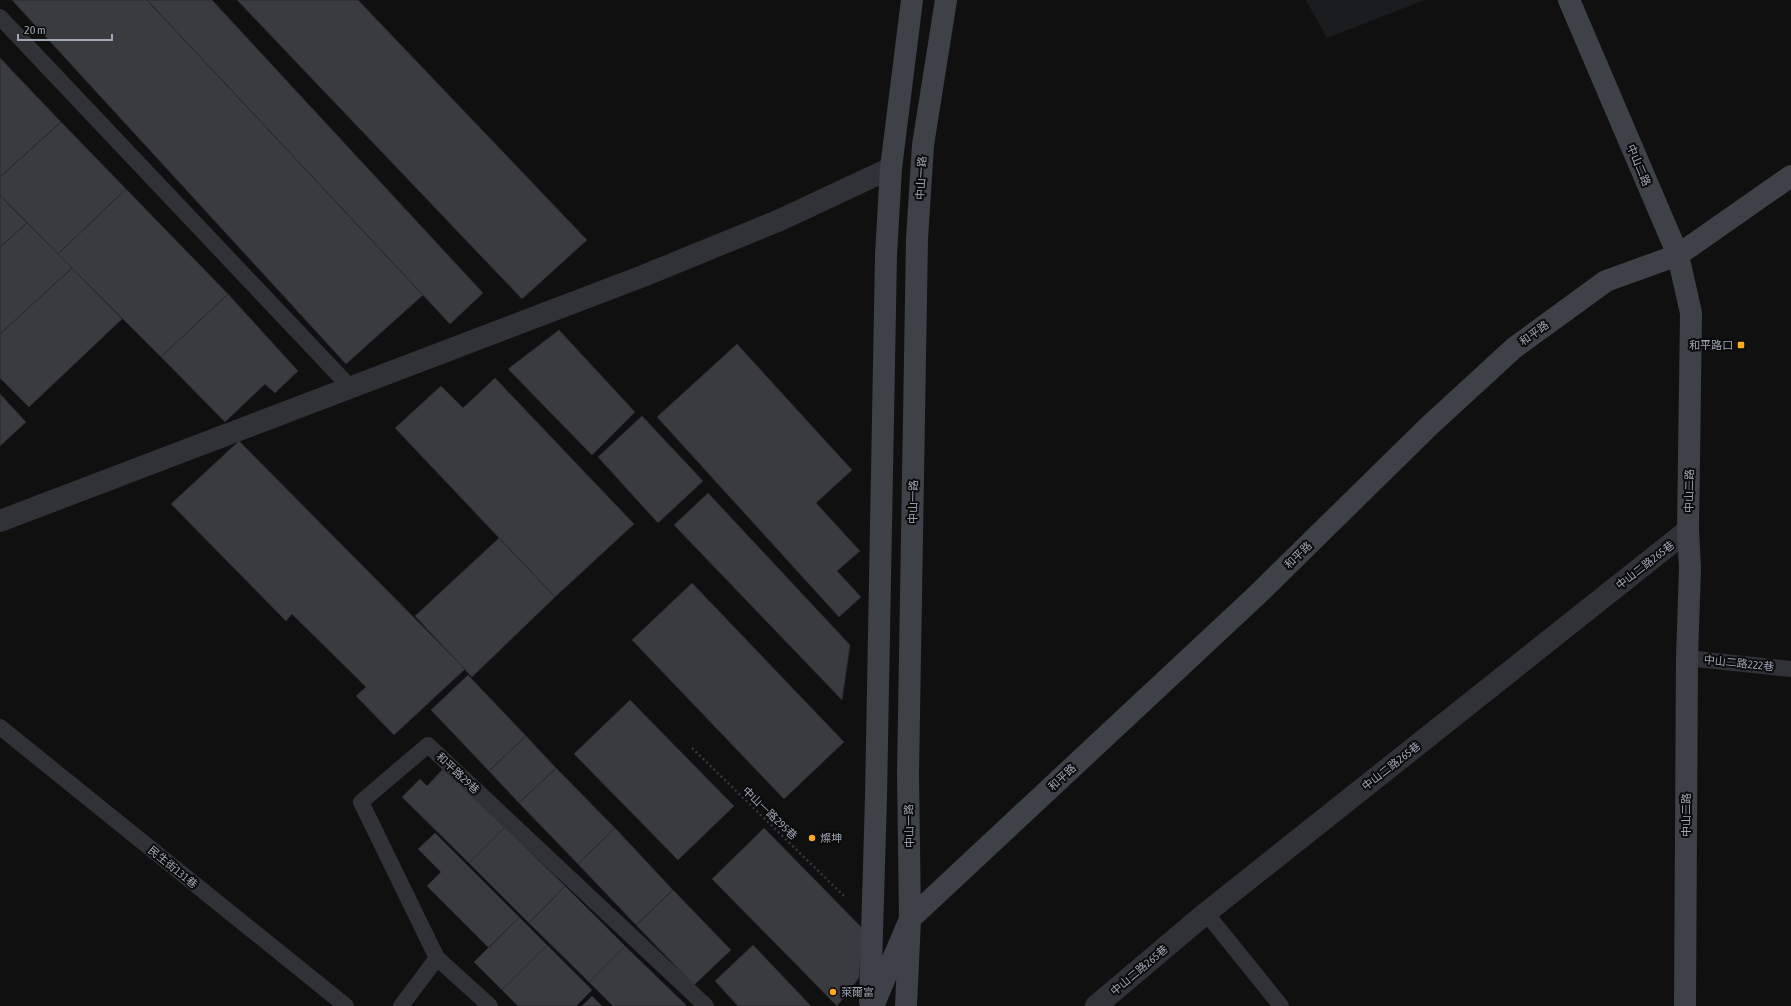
<svg xmlns="http://www.w3.org/2000/svg" width="1791" height="1006" font-family="'Asap Condensed','Noto Sans TC',sans-serif">
<style>
.built{fill:#1b1c1e}
.building{fill:#393b3f;stroke:#292a2e}
.lines{fill:none;stroke-linecap:round;stroke-linejoin:round}
.path{stroke:#36393e;stroke-width:2.5;stroke-dasharray:2 3;stroke-linecap:butt}
.lane{stroke:#303237;stroke-width:16}
.street{stroke:#303237;stroke-width:22}
.secondary{stroke:#3e4147;stroke-width:22}
.poi-dot{fill:#ffaa1a;stroke:#0b0b0c;stroke-width:1.5}
.labels{text-anchor:middle;stroke-width:4;stroke-linejoin:round;paint-order:stroke}
.street-label{font-size:11px;fill:#9fa6b4;stroke:#0b0b0c}
.poi-label{font-size:11px;fill:#9fa6b4;stroke:#0b0b0c;text-anchor:start}
</style>
<rect width="100%" height="100%" fill="#101011"/>
<path class="built" d="M1306 0H1425L1327 38Z"/>
<path class="building" d="M12 0H147L423 295 346 364Z
M147 0H212L483 293 450 324Z
M237 0H358L587 240 522 299Z
M0 58 61 122 0 177Z
M61 122 126 189 58 254 0 195V177Z
M126 189 228 294 161 357 58 254Z
M0 195 27 223 0 247Z
M27 223 72 268 0 334V247Z
M72 268 122 319 29 407 0 378V334Z
M228 294 298 371 275 393 265 384 225 422 161 357Z
M559 330 635 412 592 455 508 369Z
M737 344 852 470 816 503 860 551 837 571 861 597 839 617 657 417Z
M495 378 634 524 555 597 395 428 441 386 463 408Z
M0 394 26 422 0 446Z
M642 416 703 481 658 523 598 457Z
M239 441 465 669 394 735 356 696 366 687 292 614 286 621 171 504Z
M708 493 850 645 842 700 674 525Z
M499 538 555 597 472 677 415 616Z
M692 583 844 742 784 799 632 640Z
M468 675 526 736 489 771 431 710Z
M630 700 734 806 678 860 574 754Z
M526 736 556 768 519 803 489 771Z
M445 767 505 827 469 863 402 797 420 779 427 786Z
M556 768 615 828 578 864 519 803Z
M505 827 565 886 529 923 469 863Z
M615 828 673 890 636 925 578 864Z
M764 828 863 929 859 978 837 1006 712 879Z
M435 833 519 917 489 948 427 886 441 872 418 849Z
M565 886 625 946 589 982 529 923Z
M673 890 731 950 694 985 636 925Z
M519 917 547 945 502 990 474 962Z
M547 945 592 990 576 1006H518L502 990Z
M753 945 811 1006H738L715 981Z
M625 946 686 1005 685 1006H613L589 982Z
M592 996 602 1006H582Z"/>
<g class="lines">
<path class="path" d="M692 748 845 897"/>
<path class="lane" d="M0 17 350 387
M1687 658 1791 669
M0 727 346 1006
M1206 913 1281 1006
M437 958 490 1006
M401 1006 437 958 361 802 428 745 706 1006"/>
<path class="street" d="M0 521 643 276 780 220 891 168
M1096 1006 1206 913 1688 530"/>
<path class="secondary" d="M1569 0 1678 255 1691 313 1688 530 1690 568 1687 658 1685 1006
M870 1001 876 797 886 255 891 168 912 0
M873 1006 910 919 1257 595 1428 427 1514 348 1606 281 1678 255 1791 176
M906 1006 910 919 908 774 917 239 923 145 946 0"/>
</g>
<g class="poi-dot">
<rect x="1737" y="341" width="8" height="8" rx="2"/>
<circle cx="812" cy="838" r="4"/>
<circle cx="833" cy="992" r="4"/>
</g>
<g class="labels">
<g class="street-label">
<text transform="translate(1639 165) rotate(67)" y="4">中山二路</text>
<text transform="translate(921 178) rotate(-87)" y="4">中山一路</text>
<text transform="translate(1534 333) rotate(-36)" y="4">和平路</text>
<text transform="translate(1689 491) rotate(-89)" y="4">中山二路</text>
<text transform="translate(913 502) rotate(-89)" y="4">中山一路</text>
<text transform="translate(1298 555) rotate(-44)" y="4">和平路</text>
<text transform="translate(1645 565) rotate(-38)" y="4">中山二路265巷</text>
<text transform="translate(1739 663) rotate(6)" y="4">中山二路222巷</text>
<text transform="translate(1391 766) rotate(-38)" y="4">中山二路265巷</text>
<text transform="translate(458 773) rotate(43)" y="4">和平路29巷</text>
<text transform="translate(1062 777) rotate(-43)" y="4">和平路</text>
<text transform="translate(770 813) rotate(44)" y="4">中山一路295巷</text>
<text transform="translate(1686 815) rotate(-90)" y="4">中山二路</text>
<text transform="translate(909 826) rotate(-91)" y="4">中山一路</text>
<text transform="translate(173 867) rotate(39)" y="4">民生街131巷</text>
<text transform="translate(1139 970) rotate(-40)" y="4">中山二路265巷</text>
</g>
<g class="poi-label">
<text x="1733" y="349" text-anchor="end">和平路口</text>
<text x="820" y="842">燦坤</text>
<text x="841" y="996">萊爾富</text>
</g>
</g>
<path d="M18 34v6h94v-6" fill="none" stroke="#9fa6b4" stroke-width="2"/>
<text x="24" y="34" font-size="12" fill="#9fa6b4" stroke="#0b0b0c" stroke-width="3" paint-order="stroke">20 m</text>
</svg>
